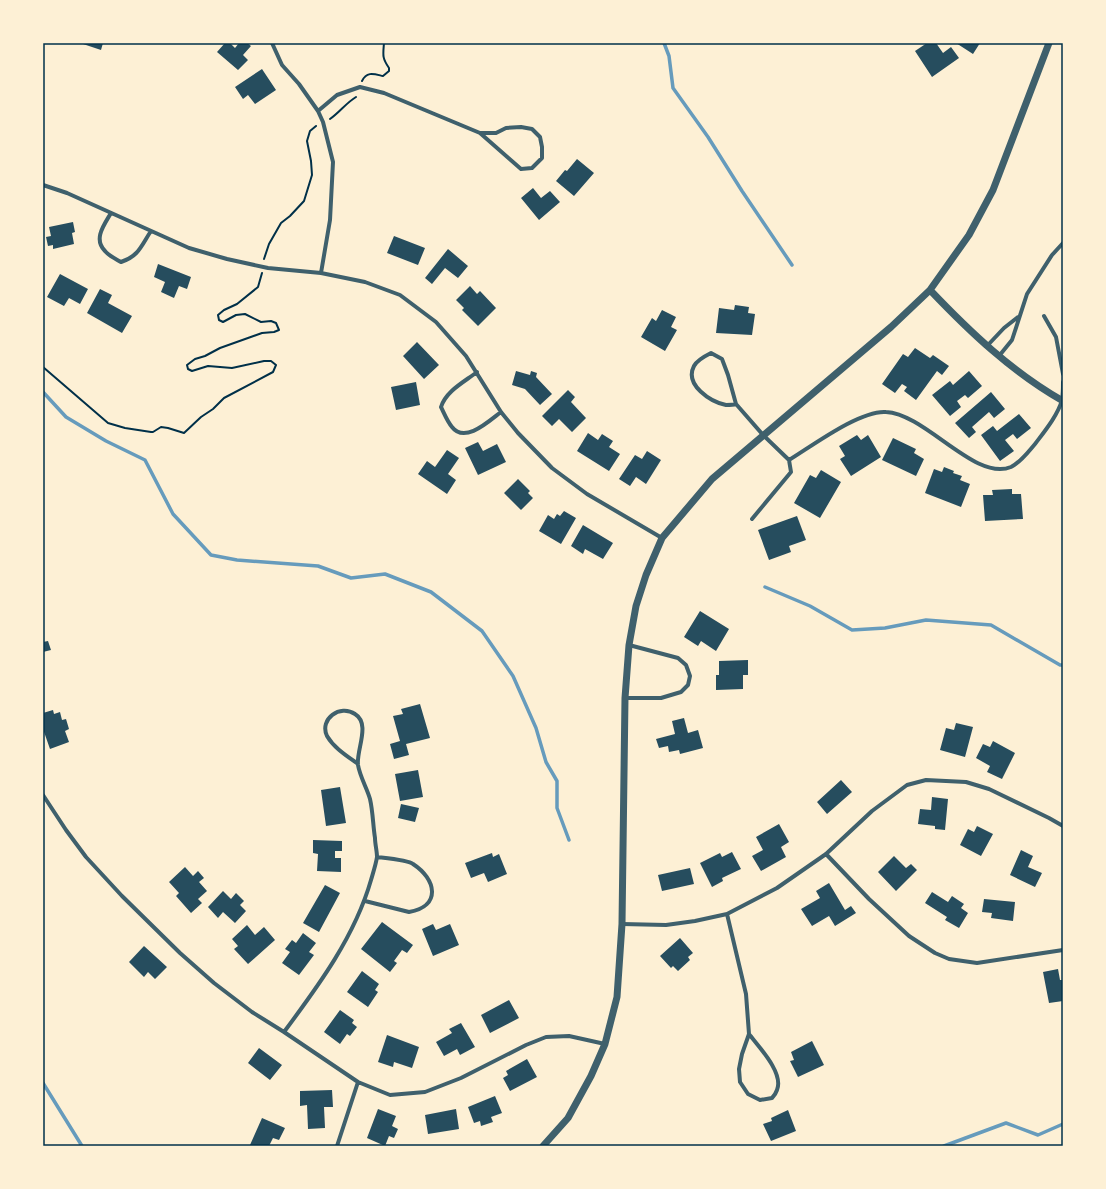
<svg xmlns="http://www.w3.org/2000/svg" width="1106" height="1189" font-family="Mulish,sans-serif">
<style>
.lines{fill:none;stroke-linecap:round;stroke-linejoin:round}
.stream{stroke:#669bbc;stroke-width:3.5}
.building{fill:#264d5e}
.path{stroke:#003049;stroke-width:2}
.minor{stroke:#3f606c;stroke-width:4}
.tertiary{stroke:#3f606c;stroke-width:7}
.neatline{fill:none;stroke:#003049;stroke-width:1.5}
</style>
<rect width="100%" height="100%" fill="#fdf0d5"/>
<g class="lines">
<path class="stream" d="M664 43 669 56 673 88 708 137 742 191 792 265
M43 392 66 417 106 441 145 460 173 514 211 555 237 560 318 566 351 578 385 574 431 592 482 631 513 676 536 728 546 762 557 781V808L569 840
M765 587 810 606 852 630 885 628 926 620 991 625 1060 665H1063
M43 1083 82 1146
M944 1146 1006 1123 1038 1135 1063 1124"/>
</g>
<path class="building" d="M80 43H103L101 50Z
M225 43H230L235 48 239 43H247L251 46 243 55 248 60 238 70 217 52Z
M927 43H936L943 53 951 47 959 58 932 77 915 51Z
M956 43H980L973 54Z
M262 69 276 90 255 104 248 95 243 99 235 87Z
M577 159 594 173 574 196 556 181 565 170 567 171Z
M533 188 541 198 550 191 560 202 539 220 521 198Z
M73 222 75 232 72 233 74 244 53 249V245L48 246 46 237 51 236 49 227Z
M394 236 425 248 418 265 387 253Z
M448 249 468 266 458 278 445 268 432 284 425 278Z
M158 264 191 277 187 289 179 286 174 298 161 292 165 282 154 277Z
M60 274 88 289 80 304 69 298 64 306 47 297Z
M470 286 477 294 480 291 496 308 478 326 462 310 464 308 456 300Z
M100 289 112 295 108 303 132 316 122 333 87 313Z
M735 305 749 307 748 313 755 314 752 335 716 333 719 308 734 310Z
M662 310 676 317 671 327 677 330 665 351 641 337 652 318 656 321Z
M417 342 439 365 424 379 403 356Z
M915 348 930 358 933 355 949 366 942 375 937 371 916 400 904 391 907 387 902 384 895 393 882 384 903 354 908 357Z
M516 371 530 375 531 371 537 373 536 377 552 394 540 405 525 389 512 385Z
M969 371 982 386 968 398 965 395 957 401 961 407 950 416 932 395 950 381 953 385Z
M416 382 420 405 396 410 391 387Z
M568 390 575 397 571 402 586 418 572 432 559 419 552 426 542 416Z
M991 392 1005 409 994 418 989 412 972 427 976 432 969 438 955 423Z
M1019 414 1031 428 1017 439 1013 434 1005 440 1014 451 1000 461 981 435 993 426 997 431Z
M588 433 598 440 602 434 613 441 609 447 620 454 609 471 577 451Z
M857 435 861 440 868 435 881 457 851 476 840 459 845 456 839 446Z
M893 438 916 449 914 453 924 459 916 476 882 460Z
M478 442 483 451 497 444 506 462 478 475 465 448Z
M447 450 459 458 448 474 456 480 447 494 418 474 427 461 435 467Z
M647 451 661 460 646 484 636 477 630 486 619 479 635 455 642 459Z
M944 467 954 471 953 473 962 476 960 480 970 484 961 507 925 493 934 469 942 472Z
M821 470 841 482 820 518 794 503 810 475 816 478Z
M518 479 530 491 528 493 533 498 521 510 504 493Z
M1012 489V494H1021L1023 519 985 521 983 495H993L992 490Z
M564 511 576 518 561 544 539 531 548 515 554 519 557 514 560 516Z
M797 516 806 540 789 546 791 552 769 560 758 530Z
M583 525 613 543 603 559 585 549 583 554 571 546Z
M700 611 729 629 716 651 701 641 698 646 684 637Z
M48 641 51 650 43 652V642Z
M748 660V675H743V689L716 690V675H719V661Z
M420 704 430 738 406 744 409 755 394 759 390 744 400 741 393 716 403 714 401 709Z
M53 710 54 714 60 712 62 720 66 719 69 729 65 731 69 742 50 749 43 729V713Z
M684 718 688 733 698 730 703 748 680 754 679 750 669 752 668 746 659 748 656 739 675 734 672 721Z
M956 723 973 727 965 757 940 750 946 728 954 730Z
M993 741 1015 753 1002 779 987 772 990 766 976 758 983 744 990 747Z
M418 770 423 797 400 801 395 774Z
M841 780 852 792 827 814 817 802Z
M340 787 346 823 326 826 321 790Z
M932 797 948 799 945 830 935 829V826L918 824 920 809 931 810Z
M401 804 419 808 415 822 398 818Z
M779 824 789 842 781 847 786 857 761 871 752 856 763 850 756 837Z
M977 826 993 834 981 856 960 845 968 829 974 832Z
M313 840 342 841V851H335V858H341V872L317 871 318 854 313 853Z
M1021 850 1033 856 1028 867 1042 873 1035 887 1010 875Z
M732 852 741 869 722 878 723 881 712 887 700 863 720 853 722 857Z
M492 853 493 857 499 854 507 874 488 882 484 873 471 878 465 863Z
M894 856 906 868 911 864 917 870 896 891 878 872Z
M185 867 193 876 198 871 204 878 199 882 207 891 198 899 202 903 191 913 176 896 179 893 169 882Z
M690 868 694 884 662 891 658 875Z
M829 883 845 910 851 906 856 913 835 926 829 916 812 926 801 909 820 898 816 891Z
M325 885 340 893 319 932 303 923Z
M223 891 231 899 236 893 244 901 240 905 246 911 235 923 223 912 218 918 208 907Z
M932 892 948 902 952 896 964 904 961 908 968 913 959 928 945 920 947 917 925 903Z
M984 899 1015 902 1013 921 991 918 992 913 982 912Z
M382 922 413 945 407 953 402 950 394 961 397 963 390 972 361 949Z
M433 924 436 930 450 924 459 945 433 956 422 929Z
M247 925 255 935 264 927 275 940 248 964 234 949 238 946 232 939Z
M303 933 316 943 309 952 314 955 299 975 282 963 290 952 285 949 292 940 296 943Z
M680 938 693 953 688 957 690 960 678 971 673 966 671 968 660 956Z
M144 946 167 967 155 979 148 972 144 977 129 962Z
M1058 969 1060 980H1063V1001L1049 1003 1043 972Z
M362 971 379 984 375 990 378 992 368 1007 347 992Z
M509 1000 519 1018 490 1033 481 1015Z
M340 1010 354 1020 352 1023 357 1027 350 1036 347 1034 340 1044 324 1032Z
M461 1023 475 1047 460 1055 457 1049 444 1056 436 1042 452 1033 449 1029Z
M387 1035 419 1047 412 1068 394 1062 393 1067 378 1062Z
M812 1041 824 1065 798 1077 790 1061 794 1060 791 1052Z
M259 1048 282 1065 270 1080 248 1063Z
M527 1059 537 1077 510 1091 503 1078 508 1075 506 1071Z
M332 1090 333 1107H324L325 1128 308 1129 307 1105 300 1106V1091Z
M495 1096 502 1113 491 1117 493 1122 481 1126 480 1121 474 1123 468 1107Z
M378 1109 396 1116 392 1126 398 1129 394 1138 389 1136 385 1146 367 1138Z
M456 1109 459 1129 428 1134 425 1115Z
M788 1110 796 1131 771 1141 763 1124 772 1121 771 1118Z
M262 1118 285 1128 279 1140 273 1138 269 1146H253L250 1145Z"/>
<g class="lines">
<path class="path" d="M362 81C367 71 374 74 383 76L389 71V68C382 58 383 55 384 43
M330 119C340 112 346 103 356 97
M264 259 269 244 281 223 290 216 304 201 312 175 311 161 307 141 310 131 316 126
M43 367 108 423 125 428 151 432H153L161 427 168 428 184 433 201 417 213 409 224 398 273 372 276 365 271 361H264L232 368 208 366 192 371 188 369 187 365 195 359 205 356 220 348 262 333 274 332 279 330 276 323 271 321 261 322 245 314 236 315 223 322 219 320 218 315 224 310 237 304 258 287 262 273"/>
<path class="minor" d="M272 43 282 65 299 84 318 111 323 122 333 162 330 220 321 273
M318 111 337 95 360 87 384 93 480 133 521 169 532 168 542 158V147L540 137 532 129 521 127 506 128 496 133H480
M43 185 67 193 189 248 227 259 268 268 321 273 365 282 400 295 436 322 466 356 501 412 518 433 552 468 587 494 662 538
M111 213C104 225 93 239 105 251 109 256 116 259 121 262 139 256 141 246 151 231
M1044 316 1056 337 1063 374
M987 346 1004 328 1018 317
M999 356 1012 340 1027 294 1052 255 1063 243
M477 372C464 382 446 391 441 407 444 413 447 421 452 427 465 444 489 421 501 412
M736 404C733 405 729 405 726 405 711 402 684 385 694 366 697 360 705 356 711 353L722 359 728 375 736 404 763 435 789 460
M789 460C812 446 860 410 886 412 926 414 975 482 1011 467 1021 462 1028 452 1035 444 1044 432 1058 415 1062 400 1063 394 1063 387 1063 382
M752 519 791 472 789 460
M625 698H661L681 692 688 685 690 676 686 665 678 658 629 645
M43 795 66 830 86 857 122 896 180 953 214 983 252 1012 284 1032 358 1082 390 1095 425 1092 461 1078 526 1045 546 1037 569 1036 605 1044
M826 854 869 899 909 936 935 953 949 959 977 963 1063 950
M365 901 409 912C442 906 436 879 413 864 408 860 385 858 377 857
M727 914 746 994 749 1034 742 1054 739 1069 740 1082 748 1094 760 1100 772 1098C774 1096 776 1093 777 1090 784 1073 759 1047 749 1034
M622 924 666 925 695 921 727 914 777 888 826 854 872 811 907 785 926 780 966 782 989 789 1049 818 1063 826
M284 1032C319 985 355 936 371 880 373 873 376 864 377 857 377 851 375 844 375 838 373 826 373 812 370 799 367 788 360 777 358 765 356 750 371 724 355 714 340 704 319 719 327 736 334 748 347 756 358 764
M337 1146 358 1082"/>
<path class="tertiary" d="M930 290C970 332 1012 372 1063 401
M543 1146 568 1118 591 1076 605 1044 617 997 622 924 625 698 629 645 636 606 646 575 662 538 712 479 891 327 930 290 969 235 993 190 1049 43"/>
</g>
<rect width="1106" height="1189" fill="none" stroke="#fdf0d5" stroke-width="88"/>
<rect x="44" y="44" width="1018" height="1101" class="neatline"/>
</svg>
